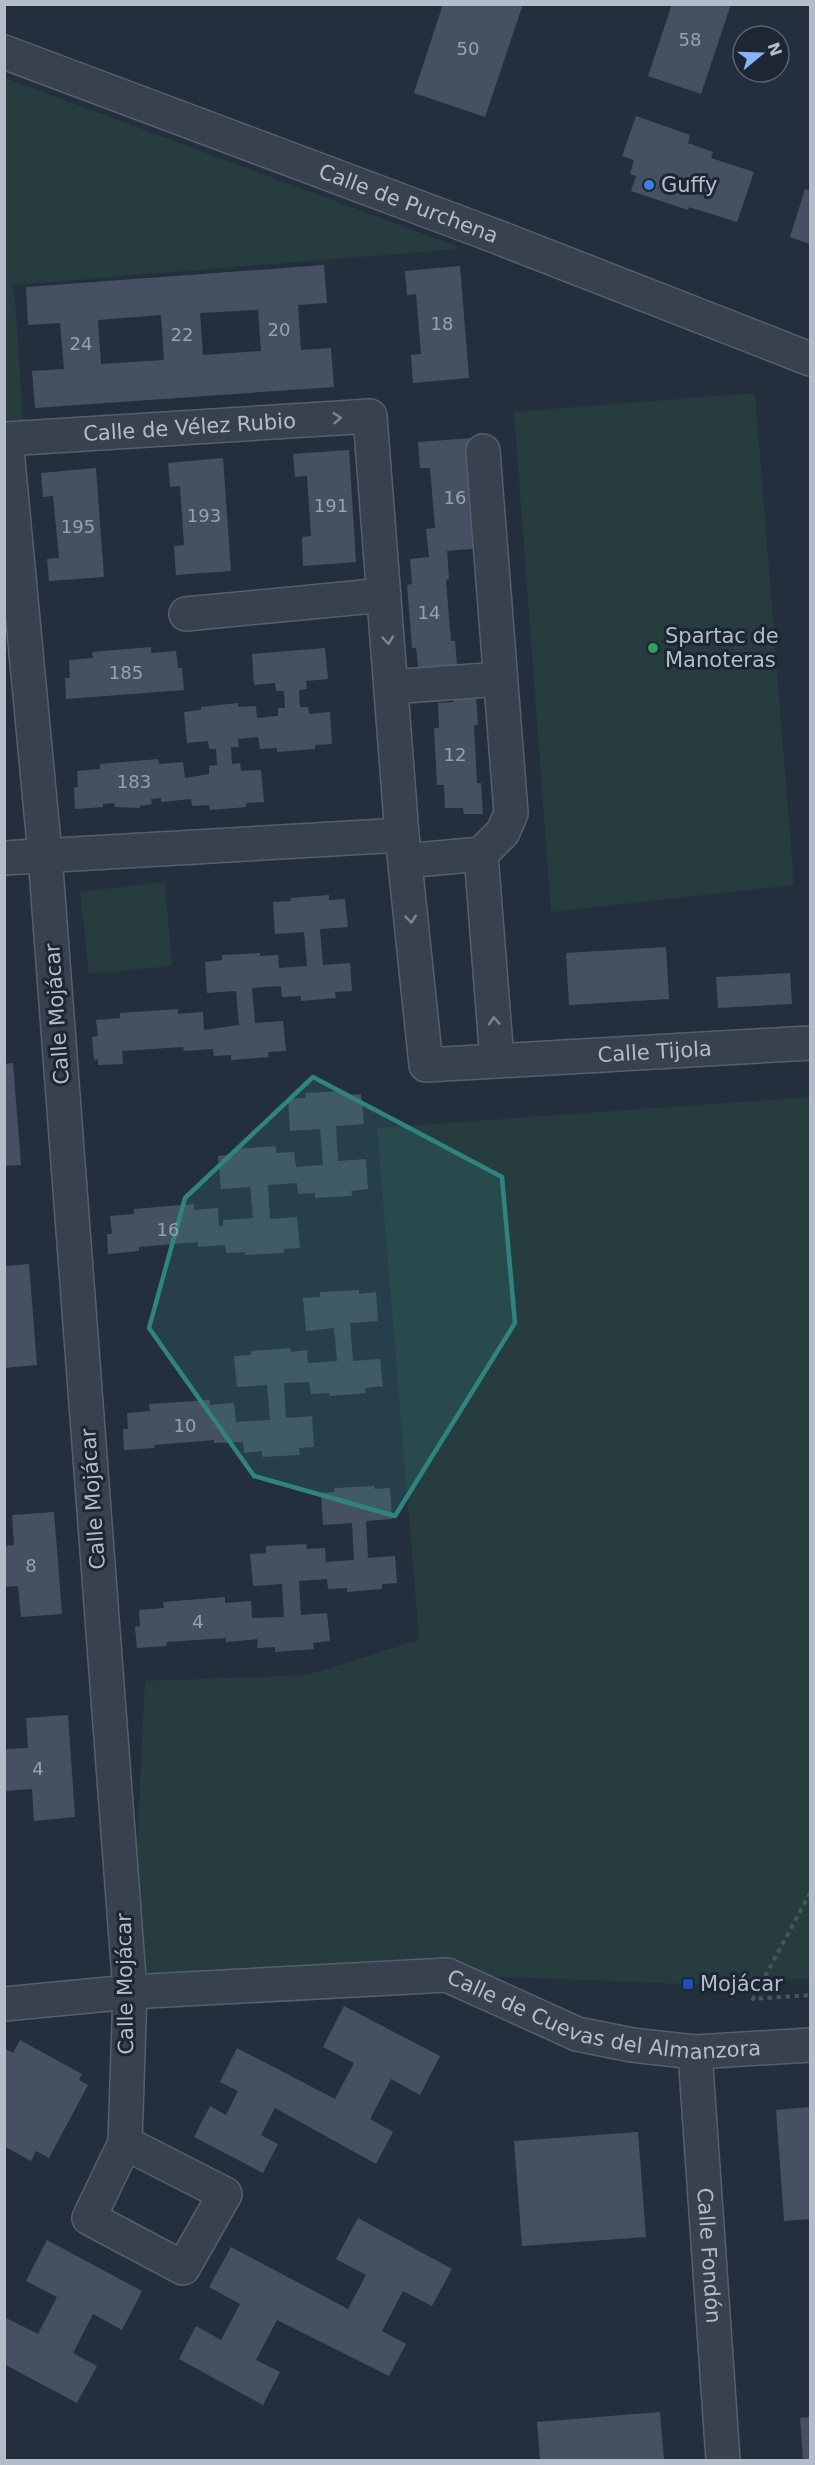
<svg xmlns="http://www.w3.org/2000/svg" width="815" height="2465" font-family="'DejaVu Sans',sans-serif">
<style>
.green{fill:#263c3f}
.building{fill:#455162;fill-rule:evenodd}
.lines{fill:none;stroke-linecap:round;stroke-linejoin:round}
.minor-casing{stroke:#565f6c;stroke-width:36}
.path{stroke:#44595c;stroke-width:4;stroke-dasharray:4.5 4.5;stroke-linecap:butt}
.minor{stroke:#38414e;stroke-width:33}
.oneway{stroke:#7c8592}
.marked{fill:#308480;fill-opacity:0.2;stroke:#308480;stroke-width:4.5;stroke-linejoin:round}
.shop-dot{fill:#3f7fe0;stroke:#1d2633;stroke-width:2}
.leisure-dot{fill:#2e9e5b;stroke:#1d2633;stroke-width:2}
.transit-dot{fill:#1a4fb4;stroke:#1d2633;stroke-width:2}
.labels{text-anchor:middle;stroke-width:6;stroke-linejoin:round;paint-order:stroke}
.number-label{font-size:18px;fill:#98a1af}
.poi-label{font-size:21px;fill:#b4bcc9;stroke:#1d2633;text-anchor:start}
.street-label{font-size:21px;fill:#b4bcc9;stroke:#1d2633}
</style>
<rect width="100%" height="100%" fill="#242f3e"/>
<path class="green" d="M5 78 456 246 457 249 14 285 23 420 5 421Z
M755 393 794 885 551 912 514 412Z
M165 882 172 966 89 974 80 892Z
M810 1097V1979L688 1984 447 1975 130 1992 145 1681 307 1675 419 1640 377 1128Z"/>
<path class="building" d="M443 4H523L485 117 414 93Z
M672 4H731L701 94 648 76Z
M636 116 690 135 688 143 713 152 711 158 754 172 737 222 689 207 688 210 631 191 636 176 630 174 634 160 622 156Z
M805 189 810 191V244L790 237Z
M324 265 327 303 298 305 301 350 331 348 334 387 35 408 32 371 64 369 60 323 28 325 26 287ZM258 310 261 351 203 355 200 313ZM161 315 164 360 101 364 98 320Z
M460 266 469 378 413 383 411 355 421 354 416 294 407 295 405 271Z
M473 438 482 548 447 551 449 579 446 580 451 641H455L458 676 419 673 416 648H412L407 585 412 584 410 559 429 557 426 529 435 528 430 468H420L418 442Z
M349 450 356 562 303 566 302 537 311 536 307 476 295 477 293 454Z
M223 458 231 571 176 575 174 546 184 545 180 486 170 487 168 463Z
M96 468 104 577 49 581 47 559 59 558 53 496 43 497 41 473Z
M151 647V653L176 651 178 668H182L184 690 66 699 65 678H70L69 660 93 658 92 652Z
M325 648 328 679 306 681 307 689 299 690 300 707H308L309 714 330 712 332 744 315 745V749L277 752V748L260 749 258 737 238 739 239 747H231L232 764 240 763 241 771 261 770 264 802 246 803V807L210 810 209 805 192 806 191 799 161 802V798L151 799 152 804 140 806V808L115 807 114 803 103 804V807L75 809 74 788 78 787 77 771 100 769V764L158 759 159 764 183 762 185 778 209 774V766L217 765 216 749H209L208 741 187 743 184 712 201 710V707L238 703V707L256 706 257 718 278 716V708H285L284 691H276L275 683 254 685 252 654Z
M476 694 478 725H474L477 783H481L483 814H464L463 808H445L444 785H437L434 728H439L438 703 454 702V695Z
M329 895V900L345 899 348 927 320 929 323 965 350 963 352 991 335 992 336 998 301 1001V996L282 997 281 986 252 988 255 1023 283 1021 286 1051 268 1052 269 1057 231 1060V1055L214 1056 213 1049 184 1051 183 1047 122 1051 123 1064 98 1065V1059L94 1060 92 1037 98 1036 96 1020 120 1018V1013L178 1009V1014L203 1012 204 1030 239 1025 236 991 207 993 205 962 222 960V955L260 953V956L278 955 279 968 307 966 304 932 275 934 273 902 291 901 290 898Z
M666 947 669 999 569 1005 566 953Z
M790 973 792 1004 718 1008 716 977Z
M13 1063 21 1165 4 1166V1064Z
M344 1091 345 1095 361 1094 364 1124 336 1126 338 1161 366 1159 368 1189 351 1191 352 1196 315 1198V1193L298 1194 297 1183 268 1185 270 1219 297 1217 300 1248 284 1249V1253L245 1255V1252L226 1253 225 1245 198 1247V1242L139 1247V1251L108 1254 107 1234H112L110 1216 134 1214V1209L194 1204V1210L218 1208 219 1226H223V1220L253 1218 250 1187 221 1189 218 1156 235 1154V1149L276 1146V1153L294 1152 296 1167 323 1165 320 1129 290 1131 288 1099 306 1098 305 1093Z
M29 1264 37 1365 4 1368V1266Z
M359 1290V1294L376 1292 378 1321 350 1323 353 1361 380 1359 383 1386 365 1388 366 1393 329 1396V1393L311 1394 309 1382 284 1383 286 1418 312 1416 314 1447 299 1448 300 1455 262 1457V1451L244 1453 243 1442 214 1443V1440L154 1445 155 1448 124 1450 123 1429H128L127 1413 150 1411 149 1404 210 1400V1405L234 1403 236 1422 270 1420 267 1385 237 1387 234 1356 251 1355V1351L290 1348 291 1352 307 1350 308 1363 337 1361 334 1328 306 1331 303 1298 320 1297V1292Z
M375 1486V1489L390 1488 392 1519 366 1521 368 1558 395 1556 397 1583 382 1584V1589L347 1592V1588L328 1589 327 1579 299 1581 301 1615 327 1613 330 1641 313 1643 314 1649 275 1652V1647L257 1648 258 1639 226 1642V1638L167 1642 166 1646 137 1648 135 1627 140 1626 139 1610 164 1608 163 1602 225 1597V1603L251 1601 252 1618 284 1617 282 1584 253 1586 250 1554 266 1553V1546L306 1544 307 1549 325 1548 326 1562 354 1560 352 1523 323 1525 321 1493 335 1492 334 1488Z
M54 1512 62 1614 21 1617 18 1586 4 1587V1546L14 1545 12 1515Z
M68 1715 75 1817 34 1821 32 1789 5 1791V1749L28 1748 26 1718Z
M344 2006 440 2056 420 2095 391 2079 370 2119 393 2132 376 2164 275 2108 261 2135 278 2144 263 2173 194 2137 210 2106 226 2115 238 2091 220 2082 237 2048 335 2099 354 2063 323 2047Z
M20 2040 82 2074 79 2080 88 2085 49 2158 36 2151 31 2161 4 2146V2048L13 2053Z
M810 2107V2219L784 2221 776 2110Z
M638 2132 646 2237 522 2246 514 2141Z
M358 2218 452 2269 432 2306 403 2291 382 2331 406 2344 389 2376 277 2320 256 2360 280 2372 263 2405 179 2359 196 2326 221 2340 240 2304 209 2287 231 2247 348 2309 366 2275 336 2259Z
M47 2240 142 2291 122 2330 93 2314 73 2353 97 2366 77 2403 4 2364V2317L38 2334 57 2297 26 2281Z
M660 2412 664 2460H540L537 2422Z
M810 2417V2460H803L800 2418Z"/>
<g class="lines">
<defs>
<g id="minor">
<path id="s1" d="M4 52 495 236 810 359"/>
<path d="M186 614 384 595"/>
<path d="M391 687 500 679"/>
<path d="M481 854 503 832 511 813 483 451"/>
<path d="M4 858 402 835"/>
<path id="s2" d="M497 1061 810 1043"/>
<path id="s3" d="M4 2004 130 1992 447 1975 577 2034 632 2045 695 2052 810 2045"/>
<path id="s4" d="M695 2052 723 2460"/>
<path id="s5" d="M125 2143 225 2194 183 2268 89 2218 125 2143 130 1992 45 855 6 439 370 416 402 835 426 1065 497 1061 481 854 405 861"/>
</g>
</defs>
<use href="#minor" class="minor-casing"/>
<path class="path" d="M810 1893 753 1999 810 1995"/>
<use href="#minor" class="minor"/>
</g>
<defs><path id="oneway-chevron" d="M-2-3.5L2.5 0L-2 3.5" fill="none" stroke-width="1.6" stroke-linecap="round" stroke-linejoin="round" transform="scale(1.5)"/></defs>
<g class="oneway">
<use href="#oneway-chevron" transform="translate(337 418) rotate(-4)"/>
<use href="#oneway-chevron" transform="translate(388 640) rotate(85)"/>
<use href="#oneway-chevron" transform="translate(411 919) rotate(84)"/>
<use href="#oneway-chevron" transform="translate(494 1021) rotate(-94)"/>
</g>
<path class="marked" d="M313 1077 502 1177 515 1323 395 1516 254 1476 149 1328 185 1198Z"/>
<circle class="shop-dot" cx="649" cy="185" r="6"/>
<circle class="leisure-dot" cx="653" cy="648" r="6"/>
<rect class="transit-dot" x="682" y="1978" width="12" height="12" rx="3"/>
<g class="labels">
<g class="number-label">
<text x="690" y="46">58</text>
<text x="468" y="55">50</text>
<text x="442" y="330">18</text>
<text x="279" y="336">20</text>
<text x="182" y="341">22</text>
<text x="81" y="350">24</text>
<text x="455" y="504">16</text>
<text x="331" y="512">191</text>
<text x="204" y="522">193</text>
<text x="78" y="533">195</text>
<text x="429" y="619">14</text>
<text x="126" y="679">185</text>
<text x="455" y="761">12</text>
<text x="134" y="788">183</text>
<text x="168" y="1236">16</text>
<text x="185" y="1432">10</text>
<text x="31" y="1572">8</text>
<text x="198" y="1628">4</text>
<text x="38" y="1775">4</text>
</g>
<g class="poi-label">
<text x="661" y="192">Guffy</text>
<text x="665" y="643">Spartac de<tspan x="665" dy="24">Manoteras</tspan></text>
<text x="700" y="1991">Mojácar</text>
</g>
<g class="street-label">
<text dy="7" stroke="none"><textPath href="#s1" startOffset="432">Calle de Purchena</textPath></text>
<text dy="7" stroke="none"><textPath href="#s5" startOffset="2280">Calle de Vélez Rubio</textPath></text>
<text transform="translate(57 1014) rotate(-94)" y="7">Calle Mojácar</text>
<text dy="7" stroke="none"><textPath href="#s2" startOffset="158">Calle Tijola</textPath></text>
<text transform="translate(93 1499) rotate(-94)" y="7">Calle Mojácar</text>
<text transform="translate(125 1984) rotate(-91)" y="7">Calle Mojácar</text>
<text dy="7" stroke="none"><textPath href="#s3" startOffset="609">Calle de Cuevas del Almanzora</textPath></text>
<text dy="7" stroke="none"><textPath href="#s4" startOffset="204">Calle Fondón</textPath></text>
</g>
</g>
<rect width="815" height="2465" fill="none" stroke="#b4bcc9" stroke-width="12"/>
<g transform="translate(761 54) rotate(71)"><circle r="28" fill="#1d2633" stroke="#59626f" stroke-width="1.5"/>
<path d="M0-4.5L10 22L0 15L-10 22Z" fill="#8ab4f8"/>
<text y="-9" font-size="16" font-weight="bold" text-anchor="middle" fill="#b4bcc9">N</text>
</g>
</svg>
